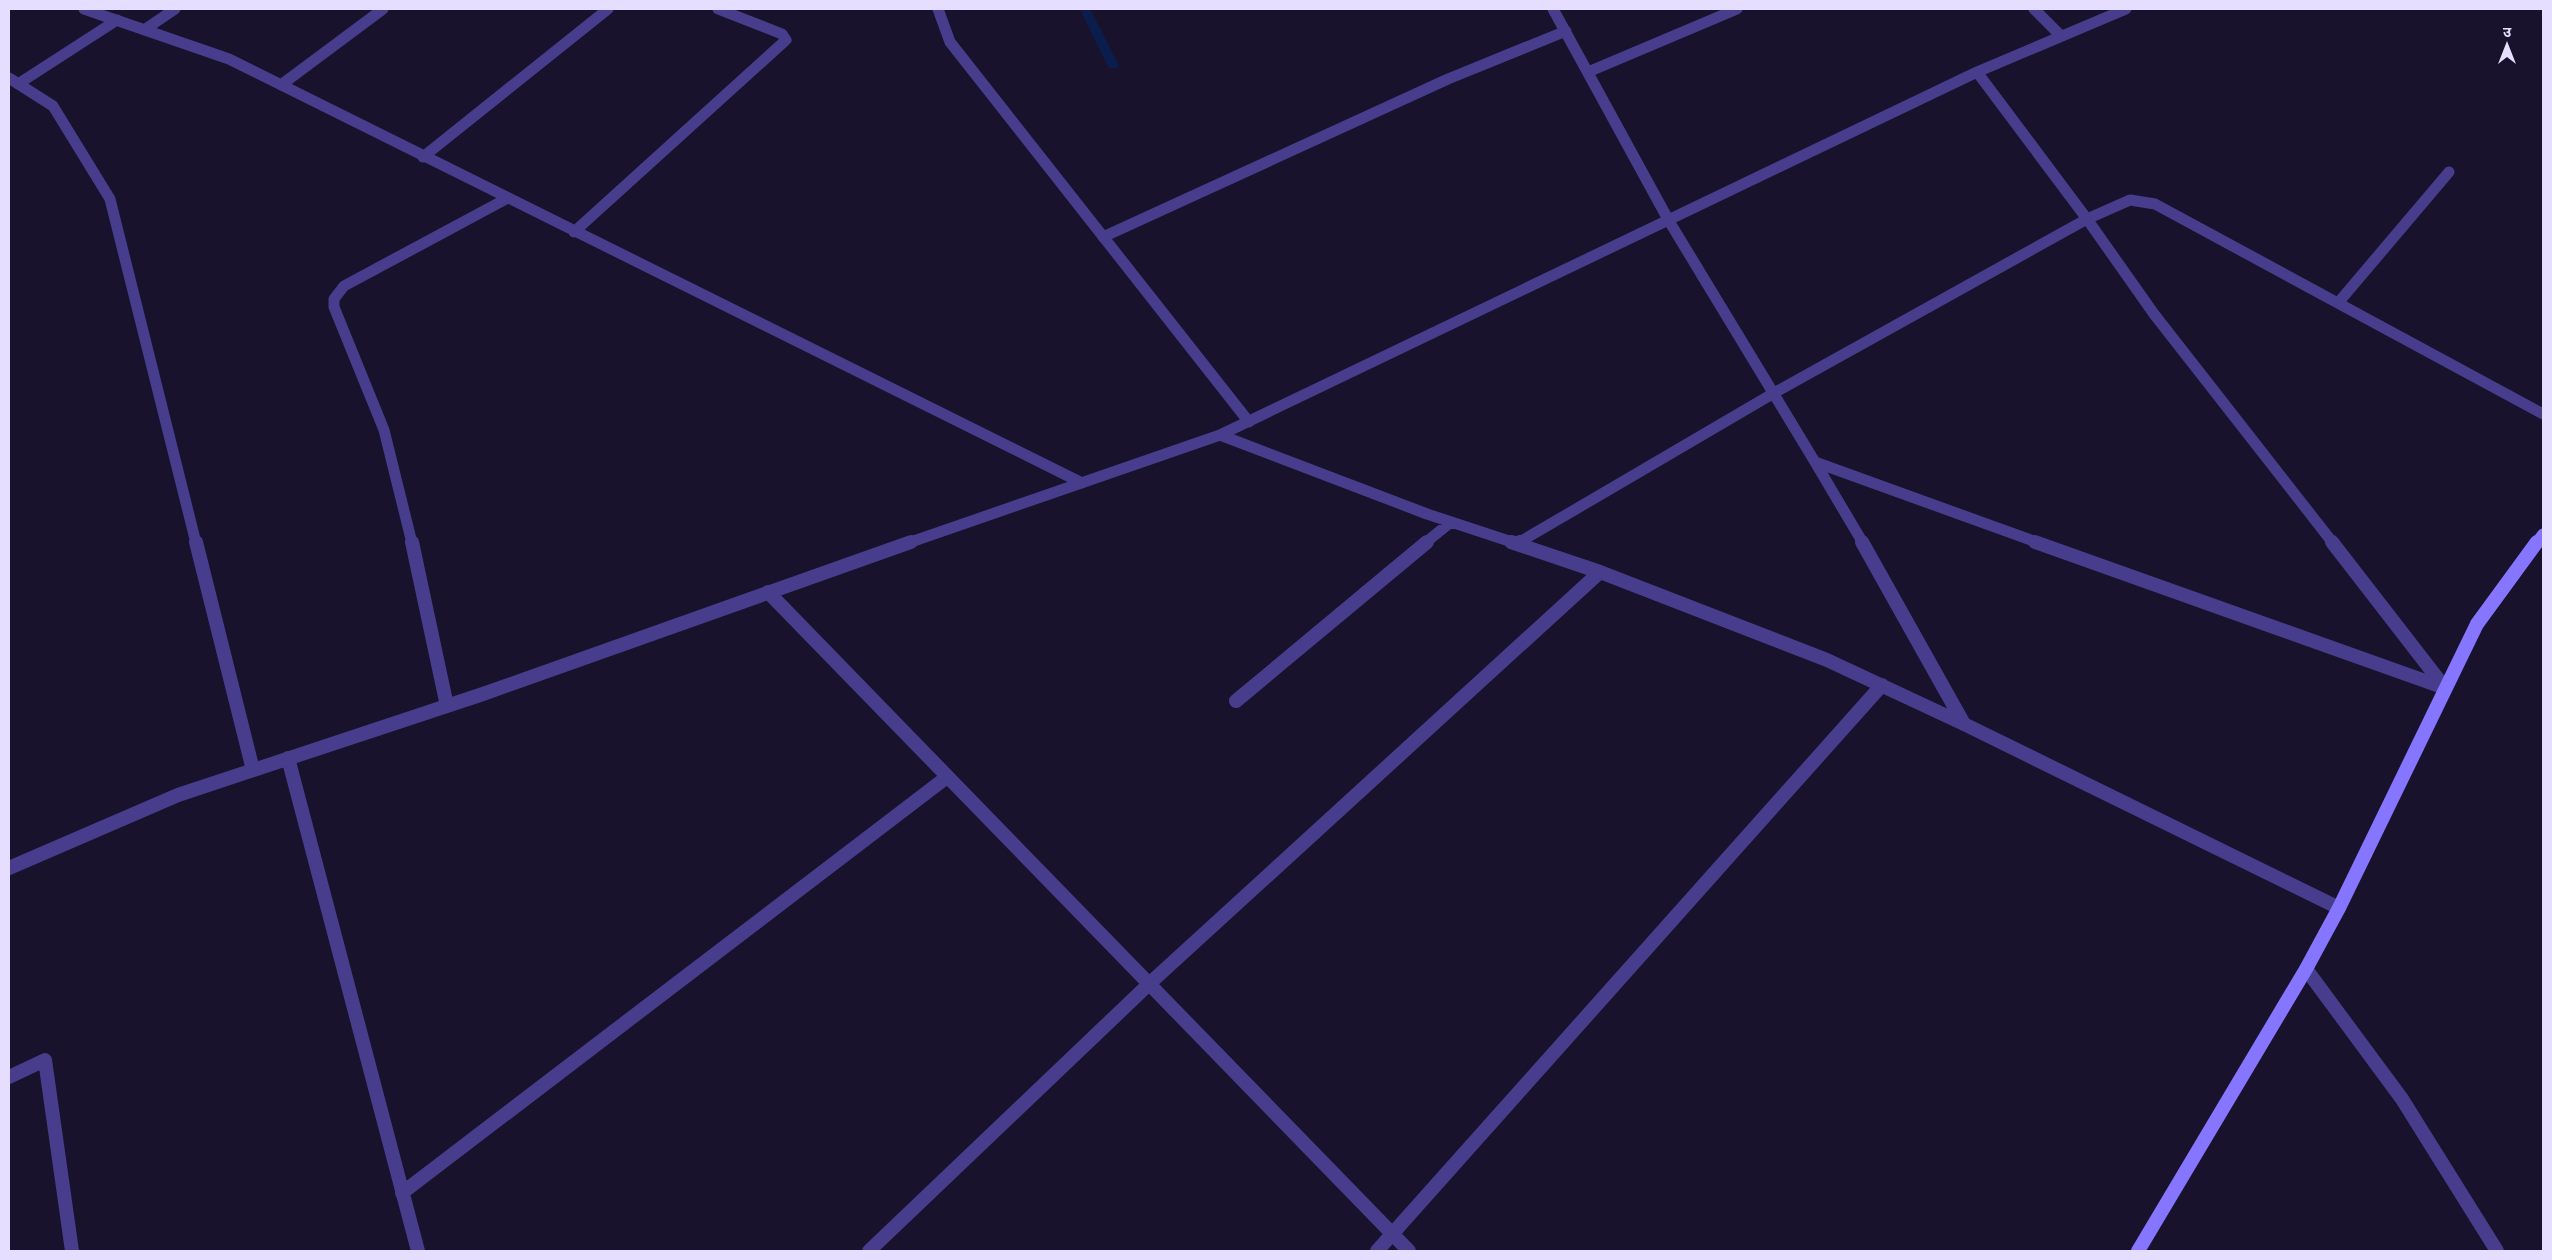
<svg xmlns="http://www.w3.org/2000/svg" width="2552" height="1260" font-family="'PT Sans Narrow','Noto Sans Devanagari',sans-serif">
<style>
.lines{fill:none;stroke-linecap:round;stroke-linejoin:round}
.stream{fill:#0b1d4d;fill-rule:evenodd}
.lane{stroke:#473d8c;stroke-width:14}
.street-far1{stroke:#473d8c;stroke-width:11}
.street{stroke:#473d8c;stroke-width:14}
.secondary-far1{stroke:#8575ff;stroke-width:11}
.secondary{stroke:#8575ff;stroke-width:14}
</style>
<rect width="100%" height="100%" fill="#19122d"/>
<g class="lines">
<path class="stream" d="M1080 9H1090L1119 65 1117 68H1109L1107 65Z"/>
<path class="lane" d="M2306 969 2402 1099 2497 1251"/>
<path class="street-far1" d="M84 9 229 59 1082 483
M938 9 950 42 1249 422
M1553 9 1669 221 1815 462 2039 543
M2034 9 2061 36
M144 30 175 9
M1588 72 1737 9
M1977 72 2087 219 2154 314 2333 543
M9 78 53 106 110 199 196 543
M18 84 117 20
M281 85 383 9
M423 157 608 9
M574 232 786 40 782 34 718 9
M1103 237 1448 79 1566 31
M2338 303 2449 172
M1220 435 1427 514 1515 543
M1815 462 1863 543
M412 543 384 430 334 307V299L344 286 506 199
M908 543 1220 435 1977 72 2126 9
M1425 543 1451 522
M1518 543 1774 393 2087 219 2130 200 2155 204 2543 414"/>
<path class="street" d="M196 542 253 770
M412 542 447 706
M1511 542 1600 572 1827 660 1964 724 2339 908
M1862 542 1964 724
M2035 542 2445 688 2332 542
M1517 544 1520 542
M768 592 1409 1251
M1236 701 1427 542
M288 758 418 1251
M9 868 178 795 483 694 911 542
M9 1077 45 1060 72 1251
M402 1193 947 777
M869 1251 1149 984 1600 572
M1377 1251 1882 685"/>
<path class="secondary-far1" d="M2536 543 2543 534"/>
<path class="secondary" d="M2138 1251 2306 969 2339 908 2477 624 2537 542"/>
</g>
<rect width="2552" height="1260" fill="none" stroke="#e5deff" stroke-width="20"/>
<g transform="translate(2507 45)" stroke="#19122d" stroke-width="4" paint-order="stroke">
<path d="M0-4L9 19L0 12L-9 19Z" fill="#e5deff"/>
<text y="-8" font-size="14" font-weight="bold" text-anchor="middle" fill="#e5deff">उ</text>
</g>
</svg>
